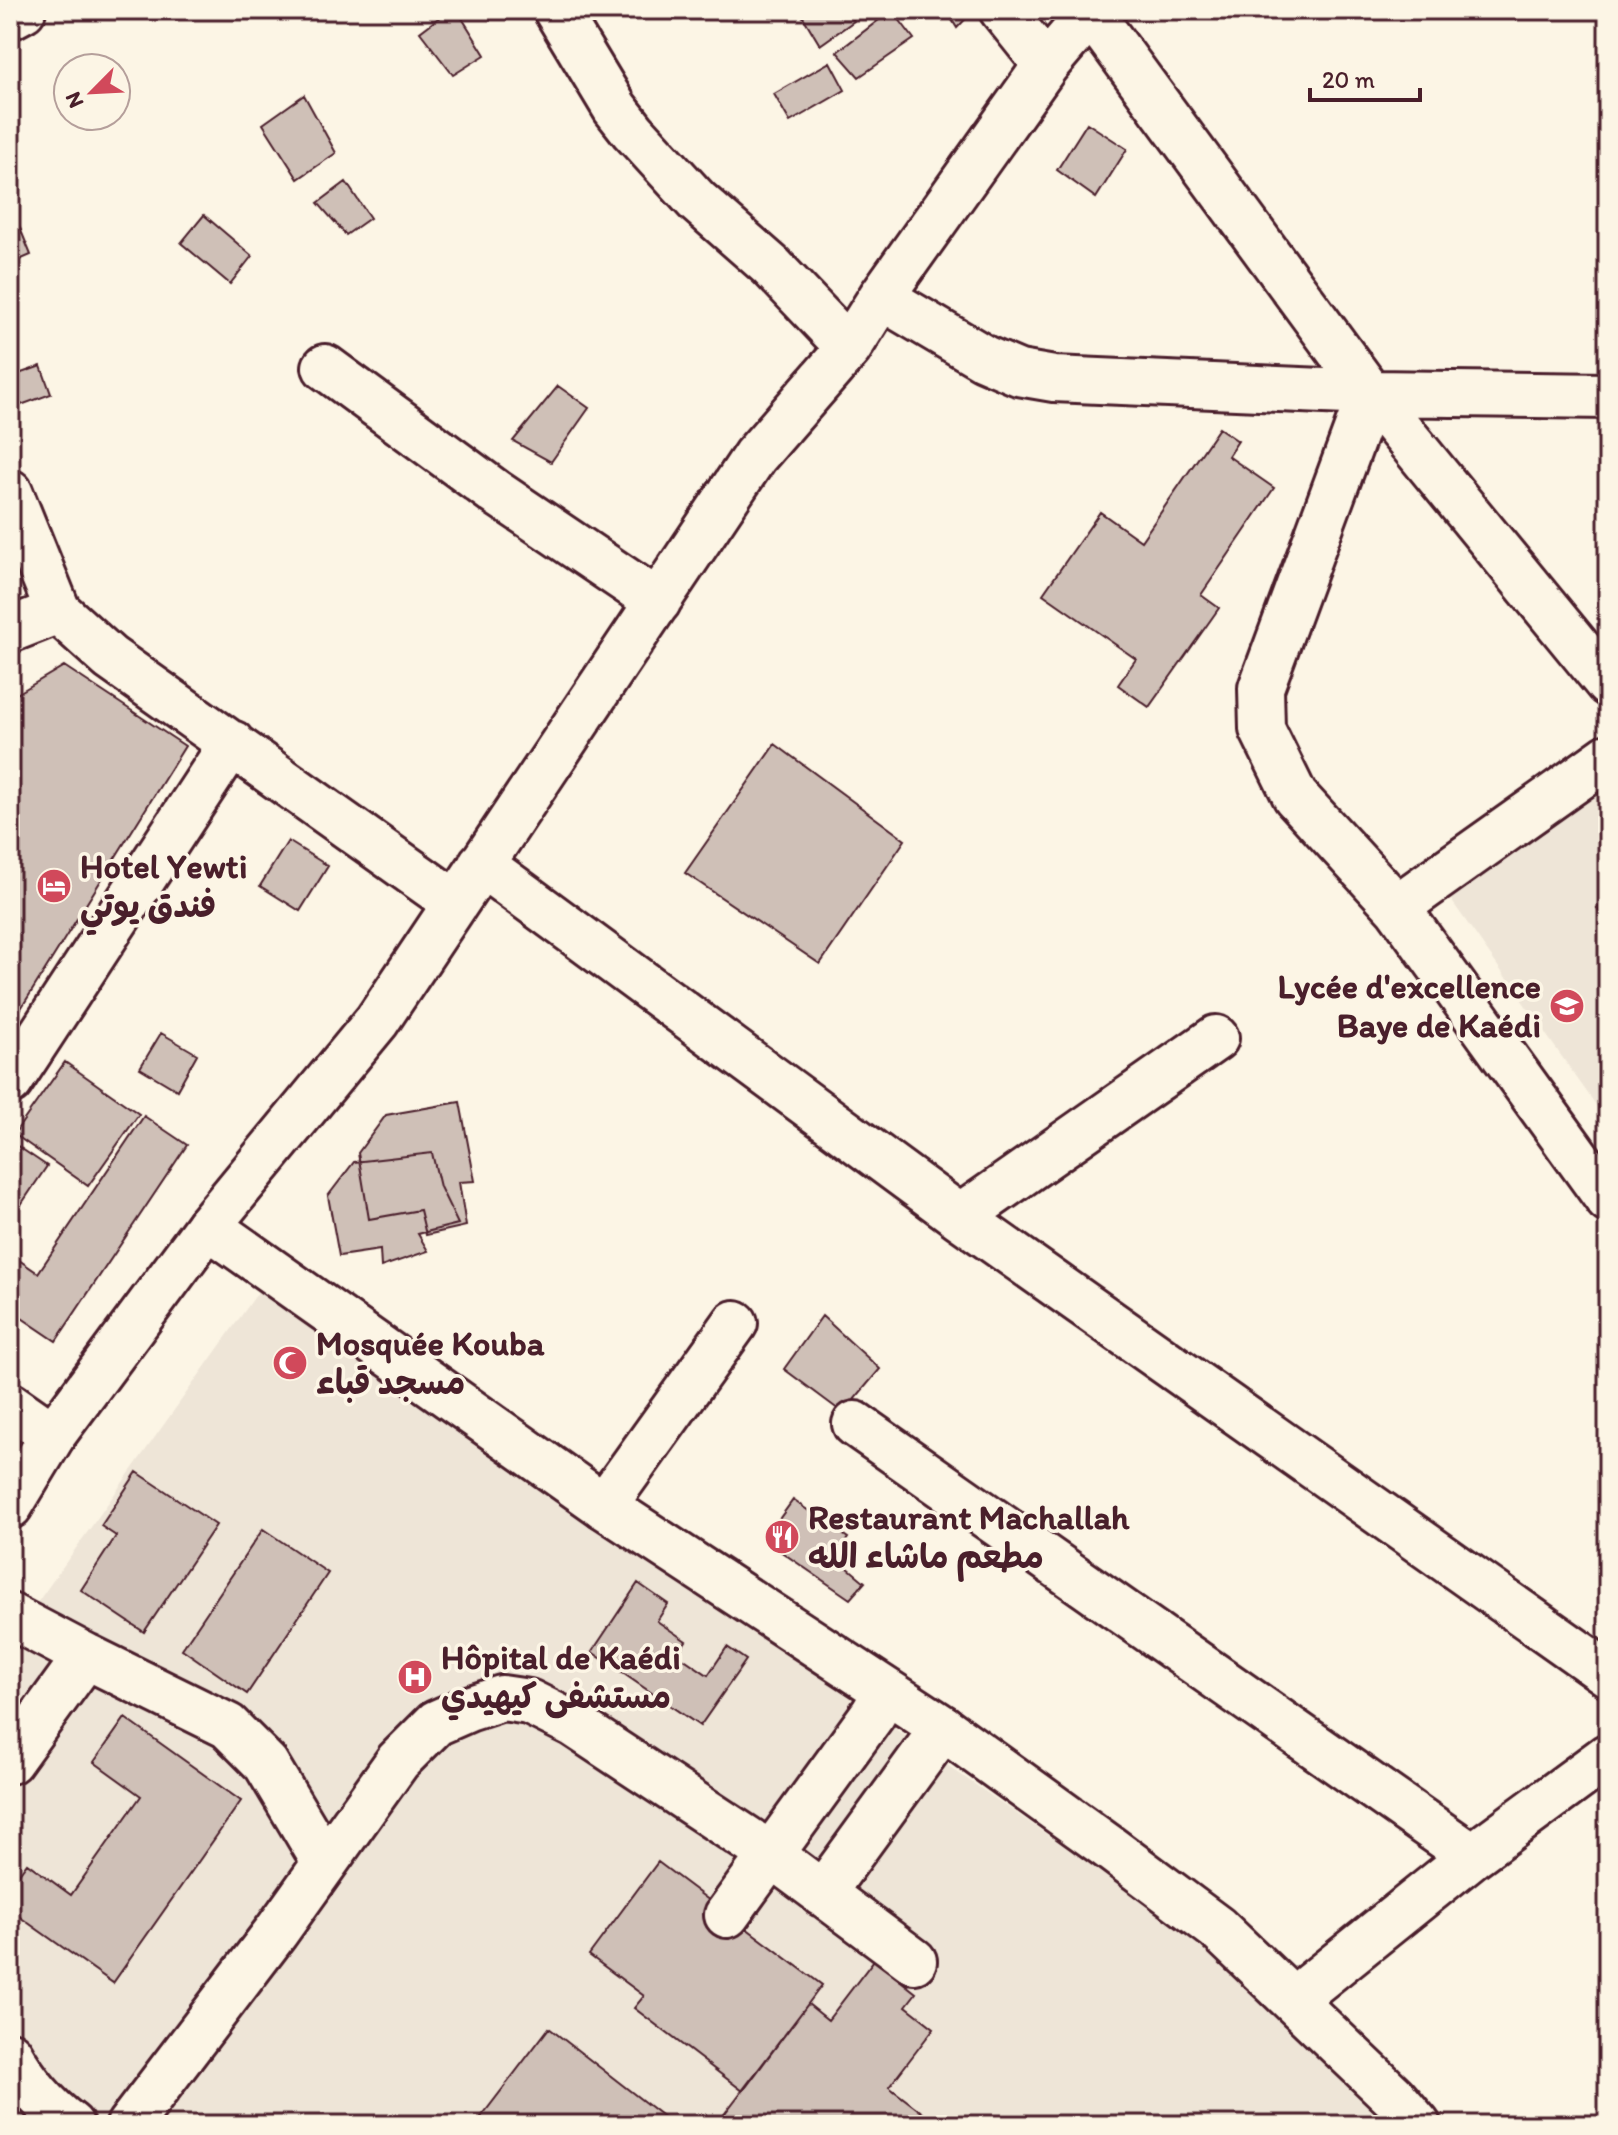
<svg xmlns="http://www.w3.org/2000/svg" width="1618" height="2135" font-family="Itim,'Playpen Sans Arabic',sans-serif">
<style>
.built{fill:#eee5d7}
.building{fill:#cfc0b7;stroke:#4a1f2b;stroke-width:2}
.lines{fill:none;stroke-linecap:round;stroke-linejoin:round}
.minor-casing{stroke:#4a1f2b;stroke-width:50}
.major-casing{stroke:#4a1f2b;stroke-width:50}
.minor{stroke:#fcf5e5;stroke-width:44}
.major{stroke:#fcf5e5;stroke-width:44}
.labels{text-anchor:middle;stroke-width:7;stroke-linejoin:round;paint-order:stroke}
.poi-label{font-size:34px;font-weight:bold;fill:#4a1f2b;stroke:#fcf5e5;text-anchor:start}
</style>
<rect width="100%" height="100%" fill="#fcf5e5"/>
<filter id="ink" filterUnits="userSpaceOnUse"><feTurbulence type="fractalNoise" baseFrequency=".0125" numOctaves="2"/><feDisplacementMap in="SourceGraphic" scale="16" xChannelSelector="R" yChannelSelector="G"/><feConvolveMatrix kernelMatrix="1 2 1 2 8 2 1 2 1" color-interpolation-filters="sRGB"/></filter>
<g filter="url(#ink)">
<path class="built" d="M1608 773V1122L1444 890Z
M261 1288 1180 1927 1374 2101 1375 2125H10V1641Z"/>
<path class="building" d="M449 10H457L485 55 453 75 420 32Z
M799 10H847L854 21 820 45Z
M892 10 914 39 859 77 837 52Z
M953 10H974L957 28 949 15Z
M830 62 845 90 790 122 774 94Z
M304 95 336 153 298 179 263 124Z
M1087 123 1127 149 1096 198 1057 170Z
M346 182 370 218 346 235 318 203Z
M204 215 252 256 230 284 181 243Z
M15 216 31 255 10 264V218Z
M41 366 51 394 10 409V377Z
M558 386 589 408 551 462 513 441Z
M1219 428 1238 441 1228 456 1274 488 1201 595 1219 608 1149 707 1118 685 1136 659 1043 594 1100 512 1141 541Z
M64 666 185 746 10 1026V698Z
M775 744 905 840 820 964 685 873Z
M288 841 328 866 300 911 260 886Z
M1608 901V924L1597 908Z
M161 1033 197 1054 177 1090 140 1068Z
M65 1062 139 1114 88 1186 14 1134Z
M460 1102 475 1181 459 1182 466 1226 426 1235 420 1210 369 1219 358 1153 386 1115Z
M144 1116 187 1145 56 1341 10 1310V1254L38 1273Z
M10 1141 47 1166 10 1221Z
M432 1153 440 1187 458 1224 418 1234 428 1251 381 1267 380 1250 339 1256 328 1196 354 1162Z
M822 1316 880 1369 843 1413 784 1369Z
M137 1472 216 1525 144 1632 81 1590 116 1536 101 1526Z
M793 1500 848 1538 835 1557 865 1582 850 1599 764 1540Z
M263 1529 328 1573 247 1694 182 1649Z
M638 1583 668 1604 657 1621 686 1641 677 1654 708 1675 727 1647 746 1660 700 1726 592 1652Z
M125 1718 241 1801 113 1983 10 1910V1886L27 1863 71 1895 141 1796 94 1762Z
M658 1862 822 1985 743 2091 634 2008 644 1996 589 1955Z
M874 1960 916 1993 906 2006 934 2028 889 2087 936 2123 935 2125H716L808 2004 828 2020Z
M549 2028 674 2125H475Z"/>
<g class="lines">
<defs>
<path id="minor" d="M556 10 615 108 633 131 697 201 771 266 849 348
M1002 10 1046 65
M1091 13 1370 393 1608 684
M10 17 23 10
M881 297 984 358 1019 373 1054 379 1370 393 1608 396
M325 367 495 492 658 602
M1370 393 1261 688 1262 729 1295 796 1397 907 1608 1200
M10 492 58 611 110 658 454 902
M10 630 58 611
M481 864 960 1217 1608 1674
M1397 907 1608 757
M10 1082 232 743
M960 1217 1216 1038
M855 1424 1472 1856
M10 1506 53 1435 208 1226 377 1021 755 456 849 348 881 297 1046 65 1093 10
M604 1506 735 1323
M10 1616 86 1656 228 1726 266 1764 325 1863
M10 1761 86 1656
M822 1894 943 1728
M727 1915 873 1714 886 1692
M1294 1999 1472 1856 1608 1756
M10 2054C25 2081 45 2106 71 2125
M129 2125 276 1932 398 1761 436 1723 468 1709 502 1698 529 1702 573 1724 770 1854 914 1961"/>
<path id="major" d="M208 1226 604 1506 943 1728 1107 1846 1217 1928 1394 2097 1418 2125
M10 1405 53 1435"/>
</defs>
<use href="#minor" class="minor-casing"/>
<use href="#major" class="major-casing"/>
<use href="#minor" class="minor"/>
<use href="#major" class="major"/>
</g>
</g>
<defs>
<symbol id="hotel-disc" viewBox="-11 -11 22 22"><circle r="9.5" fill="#d1495b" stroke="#fcf5e5"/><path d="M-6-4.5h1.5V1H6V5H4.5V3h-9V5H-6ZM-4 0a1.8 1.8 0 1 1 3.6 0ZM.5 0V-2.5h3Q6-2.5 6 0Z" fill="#fff"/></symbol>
<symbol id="school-disc" viewBox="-11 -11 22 22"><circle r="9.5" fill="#d1495b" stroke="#fcf5e5"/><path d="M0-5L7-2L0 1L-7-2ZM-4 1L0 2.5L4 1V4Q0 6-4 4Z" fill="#fff"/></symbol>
<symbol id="mosque-disc" viewBox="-11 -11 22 22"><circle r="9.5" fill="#d1495b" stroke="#fcf5e5"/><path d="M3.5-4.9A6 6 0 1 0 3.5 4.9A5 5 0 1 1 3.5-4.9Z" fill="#fff"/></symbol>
<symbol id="restaurant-disc" viewBox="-11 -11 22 22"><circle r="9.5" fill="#d1495b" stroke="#fcf5e5"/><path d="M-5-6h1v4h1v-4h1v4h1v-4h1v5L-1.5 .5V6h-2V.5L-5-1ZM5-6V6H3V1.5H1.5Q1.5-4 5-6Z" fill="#fff"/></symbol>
<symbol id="hospital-disc" viewBox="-11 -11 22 22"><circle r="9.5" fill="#d1495b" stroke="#fcf5e5"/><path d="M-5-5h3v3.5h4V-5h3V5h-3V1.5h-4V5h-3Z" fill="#fff"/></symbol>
</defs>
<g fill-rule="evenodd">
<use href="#hotel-disc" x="34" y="866" width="40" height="40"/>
<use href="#school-disc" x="1547" y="986" width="40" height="40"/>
<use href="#mosque-disc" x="270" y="1343" width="40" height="40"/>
<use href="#restaurant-disc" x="762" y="1517" width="40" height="40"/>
<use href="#hospital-disc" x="395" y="1657" width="40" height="40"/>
</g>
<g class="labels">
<g class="poi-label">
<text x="80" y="878">Hotel Yewti<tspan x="80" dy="39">فندق يوتي</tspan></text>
<text x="1541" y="998" text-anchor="end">Lycée d'excellence<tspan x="1541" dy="39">Baye de Kaédi</tspan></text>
<text x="316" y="1355">Mosquée Kouba<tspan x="316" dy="39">مسجد قباء</tspan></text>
<text x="808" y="1529">Restaurant Machallah<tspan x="808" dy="39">مطعم ماشاء الله</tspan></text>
<text x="441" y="1669">Hôpital de Kaédi<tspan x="441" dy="39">مستشفى كيهيدي</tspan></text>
</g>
</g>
<rect width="1618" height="2135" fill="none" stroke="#fcf5e5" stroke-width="40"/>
<rect x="20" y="20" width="1578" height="2095" fill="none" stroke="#4a1f2b" stroke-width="3" filter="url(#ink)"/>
<g transform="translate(92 92) rotate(246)"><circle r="38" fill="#fcf5e5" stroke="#b59f9b" stroke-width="2"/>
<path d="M0-6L14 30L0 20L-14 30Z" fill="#d1495b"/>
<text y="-12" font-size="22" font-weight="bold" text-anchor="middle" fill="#4a1f2b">N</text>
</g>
<path d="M1310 88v12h110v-12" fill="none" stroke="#4a1f2b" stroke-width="4"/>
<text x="1322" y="88" font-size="24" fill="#4a1f2b" stroke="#fcf5e5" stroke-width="6" paint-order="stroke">20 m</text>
</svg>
